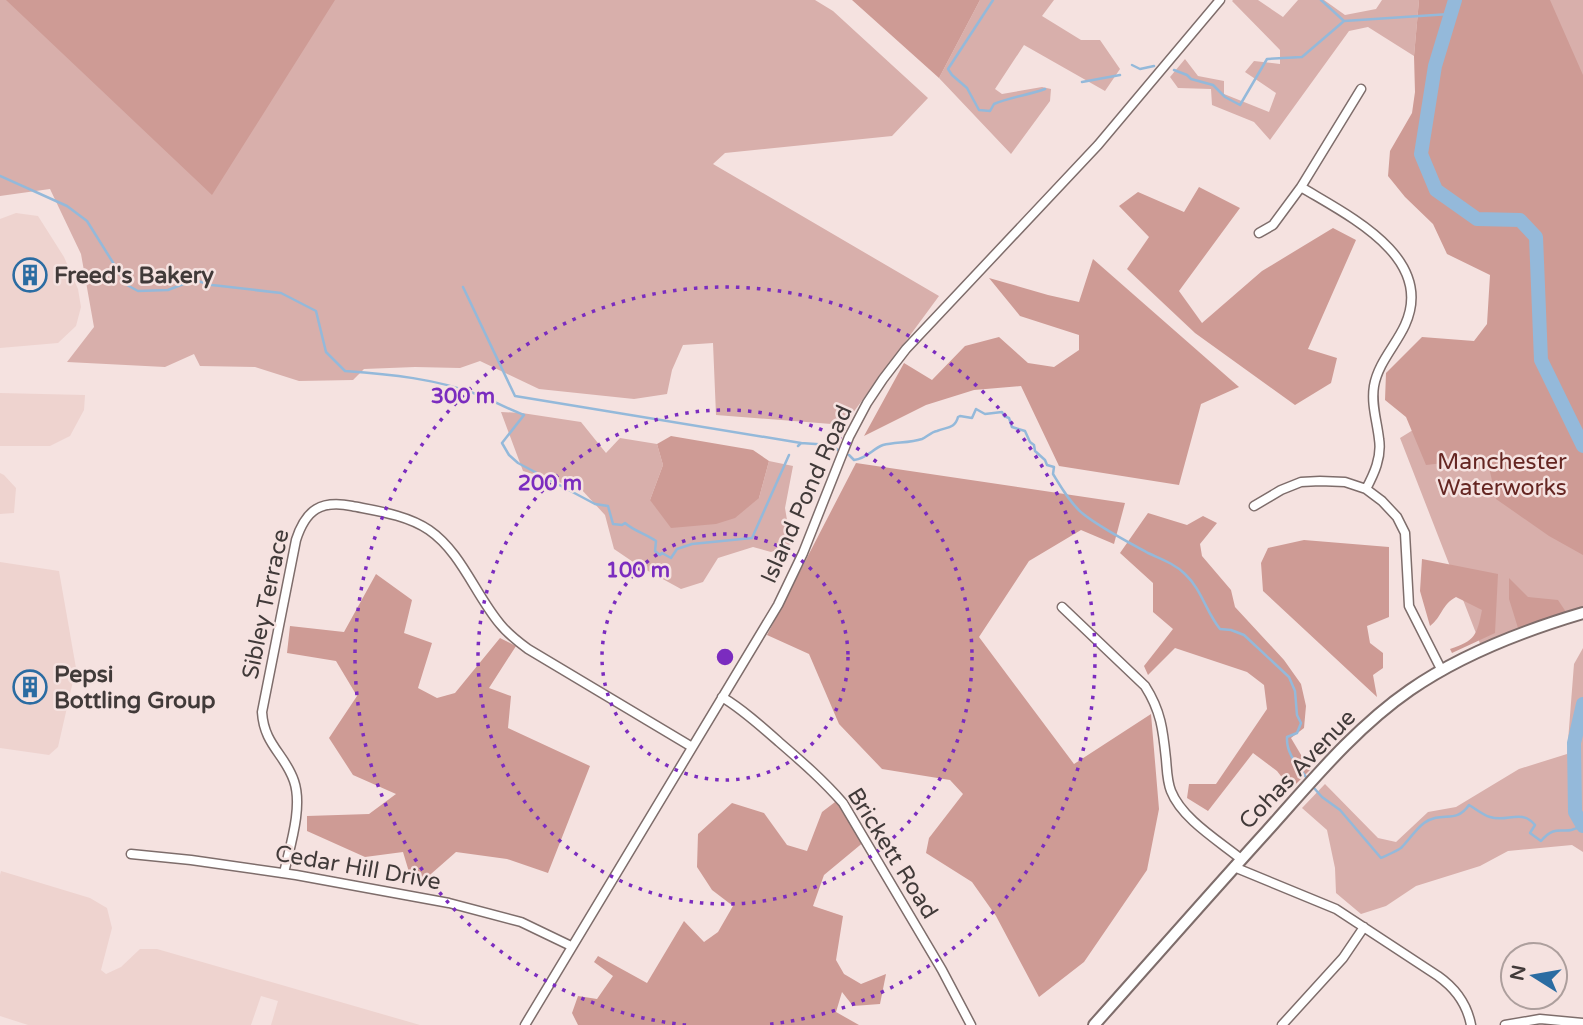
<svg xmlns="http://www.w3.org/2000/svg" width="1583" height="1025" font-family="'Varela Round',sans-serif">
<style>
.built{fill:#eed3cf}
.green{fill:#d8afab}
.forest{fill:#ce9b95}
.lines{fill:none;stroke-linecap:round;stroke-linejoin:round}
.stream{stroke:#94b9da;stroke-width:2.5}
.river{stroke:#94b9da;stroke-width:14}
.minor-casing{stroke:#7e6d6b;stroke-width:11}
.tertiary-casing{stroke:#7e6d6b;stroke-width:14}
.minor{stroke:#fff;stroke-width:8}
.tertiary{stroke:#fff;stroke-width:10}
.ring{fill:none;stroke:#7b2cbf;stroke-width:3.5;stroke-dasharray:3.5 7}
.labels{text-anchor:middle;stroke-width:5;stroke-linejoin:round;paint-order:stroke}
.poi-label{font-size:23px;font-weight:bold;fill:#413a39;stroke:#f5e2e0;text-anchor:start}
.park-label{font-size:23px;fill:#652622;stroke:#f5e2e0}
.street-label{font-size:23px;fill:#413a39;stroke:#f5e2e0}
.centre{fill:#7b2cbf;stroke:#f5e2e0;stroke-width:3.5}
.ring-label{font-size:21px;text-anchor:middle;font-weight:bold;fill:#7b2cbf;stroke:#f5e2e0;stroke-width:5;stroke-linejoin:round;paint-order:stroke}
</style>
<rect width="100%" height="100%" fill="#f5e2e0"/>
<path class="built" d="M16 213 38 216 64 257 78 289 81 307 76 326 58 343 0 348V219Z
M0 393 85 395 84 410 70 436 50 446H0Z
M0 473 4 475 16 488 14 513 0 514Z
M0 562 59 571 76 668 58 747 49 755 0 748Z
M1 871 90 898 107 908 112 928 101 970 106 974 121 967 140 949H157L420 1025H271L278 1001 261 996 251 1025H28L0 1016V875Z"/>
<path class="green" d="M0 0H815L833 11 928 98 892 136 725 153 713 164 939 296 844 425 716 415 713 343 683 345 672 370 667 394 634 399 539 389 480 361 460 368 415 367 364 369 353 380 299 381 255 367 200 366 194 354 165 367 67 362 94 327 81 254 50 189 0 196Z
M980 0H1054L1042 16 1081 40H1100L1120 69 1105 91 1024 45 995 89 1002 94 1042 87 1051 89 1050 101 1011 154 939 78Z
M1233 0H1258L1283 17 1298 0H1324L1345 15 1376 9 1382 0H1419L1414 56 1368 27 1349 31 1270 140 1254 122 1212 105 1211 89 1178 88 1170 77 1185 59 1198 76 1224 81V94L1269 112 1276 93 1245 72 1254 61 1280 64V50L1232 1Z
M1450 0H1583V610L1481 646 1400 438 1549 346Z
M501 412 522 413 581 422 606 453 620 438 657 444 663 465 650 500 759 498 769 461 793 466 785 508 791 544 771 552 753 547 718 558 703 582 681 589 639 566 614 549 605 515 581 489 523 471Z
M1583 648V852L1572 845 1508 851 1480 866 1416 886 1386 906 1361 914 1336 893 1335 868 1327 830 1302 808 1325 784 1378 838 1396 842 1428 812 1456 807 1519 769 1567 754 1574 664Z"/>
<path class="forest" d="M6 0H335L212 195Z
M852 0H980L939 78Z
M1419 0H1550L1583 75V555L1549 536 1496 499 1487 458 1426 465 1406 417 1385 400 1386 373 1422 337 1474 341 1487 324 1490 275 1447 254 1433 224 1405 197 1388 176 1390 151 1412 113 1415 92 1414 56Z
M1199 187 1240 208 1179 291 1202 323 1262 271 1333 228 1356 240 1308 349 1337 358 1331 383 1295 405 1195 333 1127 269 1149 237 1119 206 1138 192 1184 212Z
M1093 259 1239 387 1201 404 1179 485 1059 466 1021 386 974 390 926 405 864 436 904 363 932 380 965 346 999 337 1028 363 1054 367 1079 350V335L1020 316 989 278 1048 295 1079 302Z
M671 436 753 450 769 461 759 498 735 518 716 524 671 528 650 500 663 465 657 444Z
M856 463 1125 503 1114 544 1081 530 1029 561 979 637 1074 764 1151 714 1159 809 1147 870 1084 962 1039 997 996 916 972 882 926 853 929 838 963 794 950 780 882 769 839 724 809 654 767 635Z
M1148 513 1187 525 1203 516 1217 523 1200 544 1202 556 1231 590 1235 607 1284 660 1301 684 1306 706 1304 728 1291 738 1310 770 1291 789 1277 771 1253 753 1208 811 1187 798 1189 784H1216L1267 709 1264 685 1247 672 1175 648 1148 675 1144 666 1173 629 1153 612V583L1120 553Z
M1304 540 1389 547V617L1367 626 1370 643 1383 653V668L1373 675 1377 697 1263 591 1261 563 1268 548Z
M1422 559 1498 574 1495 633 1452 653 1450 649C1475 641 1477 635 1482 610L1456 597C1442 604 1442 617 1430 626L1420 591Z
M376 574 412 600 404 633 432 643 418 688 437 698 455 693 500 638 516 646 489 688 511 696 508 728 590 766 548 873 507 859 456 852 423 881 409 872 403 852 365 857 307 831V816L369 814 396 794 353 775 329 738 357 696 336 661 287 653 290 626 344 632Z
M1509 578 1528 597 1558 600 1566 612 1518 628 1509 599Z
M839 799 865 841 824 875 813 906 843 916 836 960 844 974 861 984 886 974 880 1004 853 1006 842 992 836 1012 859 1025H578L572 1013 578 996 597 999 613 976 594 962 598 956 647 983 684 921 704 942 718 932 733 906 712 890 697 867 698 834 732 803 764 813 787 845 807 851 822 812Z"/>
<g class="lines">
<path class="stream" d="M993 0 948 69 952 75 967 88 979 110 990 111 994 104C1011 97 1028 95 1045 89
M1321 0 1344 21
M1132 65 1140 69 1154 66
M1174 70 1187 75 1191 79 1213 85 1225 97 1240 105 1267 59 1302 57 1344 21 1450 14
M1082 82 1120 75
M0 176 67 206 87 221 127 285 138 291 168 290 194 280 212 285 281 293 316 311 326 352 345 371C390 374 437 379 479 395 494 401 508 409 524 415L502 443 509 455 518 463 595 504 608 506 613 524 622 525 625 523C634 531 646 534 656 541L655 551 660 555 662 553 671 558 677 549 692 544 752 538 789 455
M463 287 515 396 801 443
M798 446 801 443 830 445 838 450
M849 455 854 460C868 458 872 449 883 445 895 442 910 443 922 439 927 437 931 432 937 431 946 427 955 429 958 417L960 416 972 418 976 409 985 414 1002 412 1004 416 1009 418 1012 427 1025 431 1030 442 1034 445 1035 451 1045 460 1047 465 1054 467 1053 474C1061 487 1070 503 1082 513 1099 527 1128 542 1148 553 1161 559 1175 564 1185 574 1202 590 1206 612 1220 629L1231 630 1244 635 1289 677 1295 691 1297 715 1301 723 1297 733 1287 737C1286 753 1297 765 1306 777
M1314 788 1322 797 1340 810 1381 858C1387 855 1395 852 1401 848 1409 840 1415 830 1424 823 1443 810 1455 825 1469 805 1476 809 1483 815 1490 817 1507 823 1521 808 1535 825L1530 833 1541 841C1558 821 1564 838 1582 825"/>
<path class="river" d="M1455 0 1435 66 1421 154 1436 190 1477 219 1520 220 1536 237 1541 360 1583 446
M1583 704 1574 743 1575 812 1583 826"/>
<defs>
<path id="minor" d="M1301 187C1347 215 1436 257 1405 325 1396 345 1378 363 1374 386 1371 404 1377 421 1379 439 1382 457 1374 474 1366 489
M1259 233 1273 225 1301 187 1361 89
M1254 506 1281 490 1301 482 1320 481 1345 482 1366 489 1382 501 1397 517 1405 533 1409 606 1442 671
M1062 607 1145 686C1161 711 1163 730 1166 759 1167 770 1167 781 1171 791 1182 819 1219 841 1241 859
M722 697C742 709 761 726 779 742 801 761 823 780 843 803L942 970 971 1025
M131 854 191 860 296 875 449 903 521 922 571 946
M1234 867 1336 909 1438 976C1455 988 1467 1004 1471 1025
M284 873C290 846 303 807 294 781 285 754 264 745 262 712L296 540C306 509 321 500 352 506 377 511 407 515 429 530 461 552 475 594 500 624 508 634 517 641 528 649L692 747
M525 1025 778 605 803 553 849 437 867 403 883 379 906 349 939 314 1098 145 1220 0
M1282 1025 1343 958 1364 927
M1505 1025 1540 1019 1583 1023"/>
<path id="tertiary" d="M1094 1025C1152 960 1209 895 1267 831 1311 782 1355 728 1410 690 1462 654 1522 631 1583 613"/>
</defs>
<use href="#minor" class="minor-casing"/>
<use href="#tertiary" class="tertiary-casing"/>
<use href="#minor" class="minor"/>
<use href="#tertiary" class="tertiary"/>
</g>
<g class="ring">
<circle cx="725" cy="657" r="123"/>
<circle cx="725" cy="657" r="247"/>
<path d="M686 1025A370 370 0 1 1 764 1025"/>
</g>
<defs>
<symbol id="building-ring" viewBox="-11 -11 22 22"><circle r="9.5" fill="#f5e2e0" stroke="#2b6ca2" stroke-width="1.5"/><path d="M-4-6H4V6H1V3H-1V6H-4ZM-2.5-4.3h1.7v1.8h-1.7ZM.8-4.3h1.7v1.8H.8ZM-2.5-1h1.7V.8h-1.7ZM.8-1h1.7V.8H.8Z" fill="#2b6ca2"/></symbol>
</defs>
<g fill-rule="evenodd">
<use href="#building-ring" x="11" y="256" width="38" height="38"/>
<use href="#building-ring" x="11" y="668" width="38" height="38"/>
</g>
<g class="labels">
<g class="poi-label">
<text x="54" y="283">Freed's Bakery</text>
<text x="54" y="682">Pepsi<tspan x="54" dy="26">Bottling Group</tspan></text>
</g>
<g class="park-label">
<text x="1502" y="469">Manchester<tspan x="1502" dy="26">Waterworks</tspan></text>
</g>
<g class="street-label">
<text transform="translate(806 494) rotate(-66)" y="8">Island Pond Road</text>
<text transform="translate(265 604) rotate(-78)" y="8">Sibley Terrace</text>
<text transform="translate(1297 769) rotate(-46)" y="8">Cohas Avenue</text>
<text transform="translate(893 853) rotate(58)" y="8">Brickett Road</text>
<text transform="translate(358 867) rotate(10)" y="8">Cedar Hill Drive</text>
</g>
</g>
<circle cx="725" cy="657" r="10" class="centre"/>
<g class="ring-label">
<text x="463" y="403">300 m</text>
<text x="550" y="490">200 m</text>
<text x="638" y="577">100 m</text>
</g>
<g transform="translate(1534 976) rotate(281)"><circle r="33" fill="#f5e2e0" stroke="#ad9f9d" stroke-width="2"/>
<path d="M0-5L12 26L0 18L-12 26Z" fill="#2b6ca2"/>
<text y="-10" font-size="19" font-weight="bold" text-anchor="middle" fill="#413a39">N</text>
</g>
</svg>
